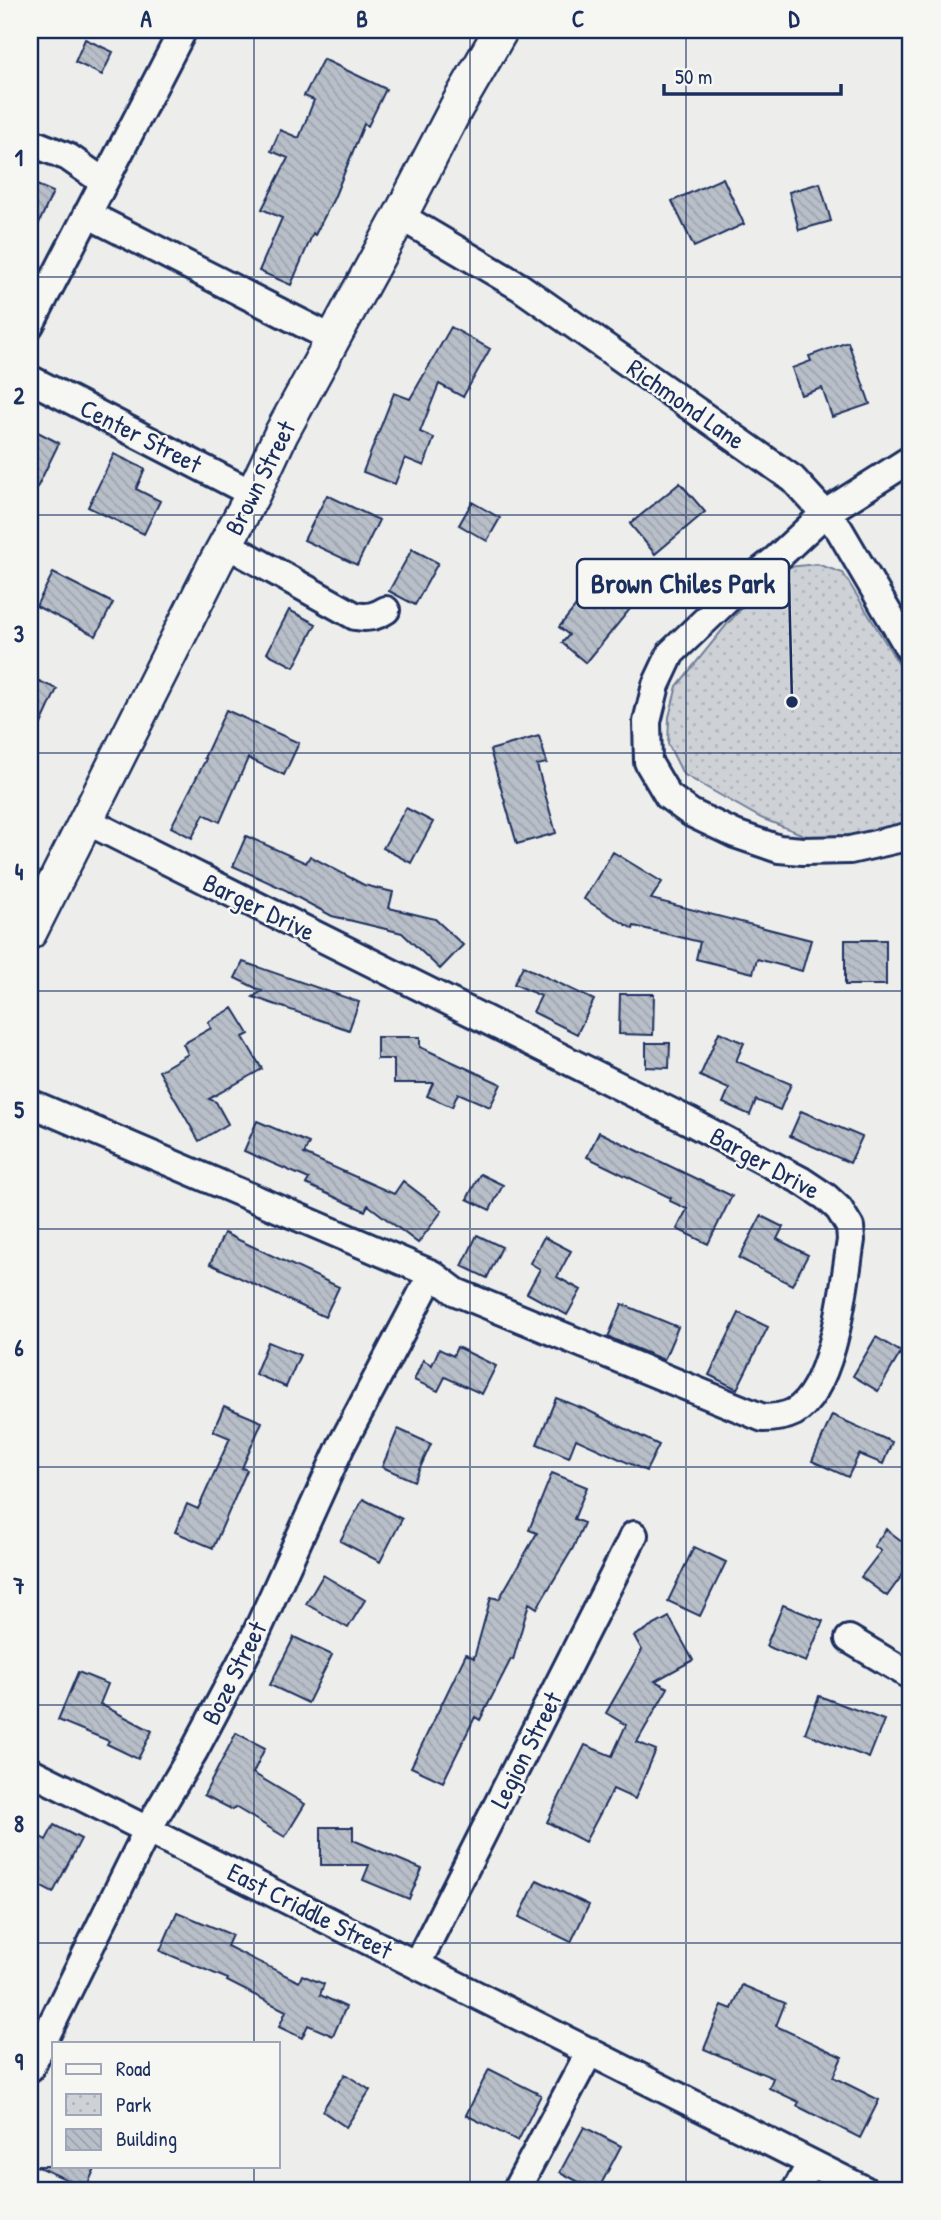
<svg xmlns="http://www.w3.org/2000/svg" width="941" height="2220" font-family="'Patrick Hand',sans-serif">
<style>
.park{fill:url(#park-dots);stroke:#74809a;stroke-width:2}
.building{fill:url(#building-back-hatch);stroke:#1b2f5e;stroke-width:2}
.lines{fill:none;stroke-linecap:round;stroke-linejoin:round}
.minor-casing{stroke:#1b2f5e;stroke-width:32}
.major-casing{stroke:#1b2f5e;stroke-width:38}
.minor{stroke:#f6f6f2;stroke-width:26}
.major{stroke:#f6f6f2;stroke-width:33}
.grid{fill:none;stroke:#1b2f5e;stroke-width:2;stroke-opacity:0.55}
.labels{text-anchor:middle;stroke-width:5;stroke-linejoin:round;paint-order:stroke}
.street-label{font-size:26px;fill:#1b2f5e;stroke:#f6f6f2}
.leader{fill:none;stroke:#1b2f5e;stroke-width:2.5}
.callout-dot{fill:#1b2f5e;stroke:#f6f6f2;stroke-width:2.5}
.callout{fill:#f6f6f2;stroke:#1b2f5e;stroke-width:2.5}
.callout-label{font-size:28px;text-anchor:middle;font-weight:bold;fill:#1b2f5e}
.neatline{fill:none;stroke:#1b2f5e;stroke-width:2.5}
.grid-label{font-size:23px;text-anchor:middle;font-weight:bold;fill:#1b2f5e}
</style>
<defs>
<pattern id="park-dots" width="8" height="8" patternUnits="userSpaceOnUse" patternTransform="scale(1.75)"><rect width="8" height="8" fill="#ced2d7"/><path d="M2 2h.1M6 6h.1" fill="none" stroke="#b0b5bb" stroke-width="1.8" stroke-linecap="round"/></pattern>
<pattern id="building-back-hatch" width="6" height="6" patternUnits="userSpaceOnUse" patternTransform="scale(1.75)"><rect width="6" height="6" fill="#b9bfc8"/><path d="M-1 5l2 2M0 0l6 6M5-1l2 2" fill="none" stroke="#9ea4ae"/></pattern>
</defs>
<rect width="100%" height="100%" fill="#edeeec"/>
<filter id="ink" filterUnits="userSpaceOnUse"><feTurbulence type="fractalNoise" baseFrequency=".0143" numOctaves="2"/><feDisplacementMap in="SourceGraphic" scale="14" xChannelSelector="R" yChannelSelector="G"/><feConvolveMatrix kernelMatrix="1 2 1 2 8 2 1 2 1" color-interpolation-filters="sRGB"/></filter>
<g filter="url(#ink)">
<path class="park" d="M817 564 843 573 911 684V826L829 845 761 818 683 774 668 744 669 717 677 686 728 623 779 568Z"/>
<path class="building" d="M85 39 113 52 102 75 75 62Z
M323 59 386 89 368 126 364 124 334 198 315 235 313 233 291 285 259 271 282 218 262 209 288 158 271 151 280 130 299 138 314 100 304 96Z
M723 178 744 224 694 247 672 201Z
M30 182 53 192 30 243Z
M820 183 831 221 799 230 789 192Z
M451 327 490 349 463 397 439 384 420 432 434 438 424 466 405 458 395 484 363 472 394 393 410 399Z
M848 342 870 404 832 417 822 388 801 395 792 368 811 361 809 356Z
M30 428 59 443 30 502Z
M114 454 145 469 136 489 160 501 144 534 88 507Z
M680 483 705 512 655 554 630 524Z
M327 495 379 520 357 565 304 540Z
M472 502 500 518 487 541 459 525Z
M412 549 438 563 415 605 389 591Z
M605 570 639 598 586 663 562 643 569 635 559 627Z
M53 573 113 603 96 636 36 606Z
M289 610 316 624 294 667 267 653Z
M30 677 57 689 30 748Z
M226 710 299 743 284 775 248 758 220 822 204 814 192 838 171 827 206 759 204 758Z
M539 736 547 763 537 765 556 833 517 844 490 750Z
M406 808 433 822 411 863 383 848Z
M246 836 306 863 310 856 364 885 393 892 389 908 435 919 463 945 440 969 402 933 332 916 289 893 290 892 233 866Z
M613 852 662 882 651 899 811 940 802 971 757 959 753 973 696 959 700 942 634 926 633 929 584 899Z
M845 940H886V985H845Z
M243 962 359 1002 349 1030 253 997 262 991 235 978Z
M523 966 594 1000 577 1034 533 1012 541 996 514 984Z
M620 994H654L653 1035 619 1034Z
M233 1008 249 1034 243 1037 262 1069 209 1099 216 1102 228 1124 199 1141 159 1071 188 1054 183 1044 211 1028 208 1022Z
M719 1032 744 1043 736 1061 791 1084 780 1110 756 1100 750 1115 723 1103 729 1089 700 1076Z
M377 1037H420V1047L501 1084 490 1107 458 1093 452 1107 427 1096 433 1083H394V1059H377Z
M646 1043H670L669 1068 646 1067Z
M801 1111 862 1137 850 1163 790 1136Z
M257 1121 309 1143 304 1154 394 1194 403 1181 442 1211 418 1243 368 1205 365 1211 306 1184 309 1179 244 1151Z
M599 1132 732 1196 708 1244 677 1229 687 1209 670 1201 671 1198 587 1157Z
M480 1174 503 1185 490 1210 467 1199Z
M761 1216 783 1227 777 1239 808 1255 792 1285 739 1258Z
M224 1233 339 1287 325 1317 210 1264Z
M477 1235 502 1247 487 1278 462 1266Z
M544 1237 571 1251 557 1277 581 1290 567 1315 527 1293 540 1269 530 1263Z
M622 1304 678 1327 664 1360 608 1337Z
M739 1313 768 1327 737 1389 709 1375Z
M876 1337 901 1352 878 1391 853 1376Z
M268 1342 300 1355 286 1387 255 1374Z
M457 1347 496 1366 482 1394 445 1377 438 1391 414 1380 423 1360 432 1365 439 1349 453 1356Z
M556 1398 587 1410 659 1445 646 1471 576 1439 569 1457 537 1444Z
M224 1406 262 1422 242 1468 247 1470 213 1548 175 1532 187 1504 198 1509 230 1438 213 1431Z
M832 1415 892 1442 883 1464 859 1454 848 1477 812 1461Z
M398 1429 431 1444 414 1481 382 1467Z
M552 1473 587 1487 574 1519 584 1523 573 1548 537 1608 529 1603 513 1660 511 1659 480 1720 475 1717 443 1782 411 1767 466 1654 474 1658 491 1597 499 1599 537 1533 529 1530Z
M363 1499 402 1519 380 1562 340 1541Z
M886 1529 911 1548V1563L887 1596 861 1577 881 1551 874 1546Z
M694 1547 726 1562 700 1616 668 1601Z
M323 1575 365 1600 348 1628 306 1604Z
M783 1605 823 1621 806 1662 766 1646Z
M669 1617 693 1660 655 1681 668 1688 637 1742 656 1750 635 1799 613 1789 585 1842 547 1822 585 1745 612 1756 626 1725 606 1713 642 1650 634 1636Z
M294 1637 332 1655 308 1703 270 1685Z
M78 1672 108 1684 100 1704 152 1731 138 1759 107 1744 109 1741 58 1720Z
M819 1696 884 1720 869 1758 805 1733Z
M236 1733 265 1748 253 1773 305 1804 285 1837 235 1807 233 1810 204 1795Z
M54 1825 81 1839 53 1893 30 1881V1831L46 1840Z
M321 1827H353V1840L422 1869 409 1899 363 1880 369 1865H321Z
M537 1880 589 1905 571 1942 519 1917Z
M177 1912 232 1935 227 1946 299 1982 302 1975 324 1984 320 1995 346 2007 333 2036 308 2025 302 2038 279 2027 286 2011 227 1981 228 1979 160 1951Z
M742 1985 785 2003 776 2026 842 2057 833 2077 879 2100 860 2138 797 2106 799 2102 769 2088 773 2078 704 2049 722 2005 732 2009Z
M489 2069 541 2095 518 2141 466 2115Z
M345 2074 370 2090 346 2127 322 2111Z
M584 2127 621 2146 598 2190H594L560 2172Z
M36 2166H96L86 2188Z"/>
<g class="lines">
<defs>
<path id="minor" d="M30 142 68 157 104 182
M87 214 333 339
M400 216 520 287 793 479 839 529 911 652
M30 325 183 30
M30 379 253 494
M911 459 824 514 776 559 738 589 671 653 656 685 647 722 648 762 668 796 691 813 735 834 779 849 803 851 850 850 911 836
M226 544 355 616C367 618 375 617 386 610
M30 1103 432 1274 456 1292 763 1418C774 1418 784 1417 794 1412 835 1388 844 1284 851 1240L850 1227 839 1209 826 1197 802 1181 689 1121 85 820
M849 1639 911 1676
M30 1771 865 2190
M417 1964 634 1535
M30 2068 148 1829 194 1751 254 1638 341 1446 432 1274
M516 2190 590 2051
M796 2190 811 2163"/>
<path id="major" d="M30 932 215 564 253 494 281 434 400 216 456 108 501 30"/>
</defs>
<use href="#minor" class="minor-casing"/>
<use href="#major" class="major-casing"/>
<use href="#minor" class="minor"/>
<use href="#major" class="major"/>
</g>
</g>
<path class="grid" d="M254 30V2043M470 30V2190M686 30V2190M30 277H911M30 515H911M30 753H911M30 991H911M30 1229H911M30 1467H911M30 1705H911M30 1943H911M254 2166V2190"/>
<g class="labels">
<g class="street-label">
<text transform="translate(686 404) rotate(35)" y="9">Richmond Lane</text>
<text transform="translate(141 436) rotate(27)" y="9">Center Street</text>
<text transform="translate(260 478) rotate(-63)" y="9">Brown Street</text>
<text transform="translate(259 907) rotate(26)" y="9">Barger Drive</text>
<text transform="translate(765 1163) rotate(29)" y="9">Barger Drive</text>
<text transform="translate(234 1673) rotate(-63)" y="9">Boze Street</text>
<text transform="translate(526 1750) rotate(-63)" y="9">Legion Street</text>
<text transform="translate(310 1911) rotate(27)" y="9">East Criddle Street</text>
</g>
</g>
<path class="leader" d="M792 702L789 583"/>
<circle class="callout-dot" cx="792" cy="702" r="7"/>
<rect class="callout" x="577" y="559" width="212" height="49" rx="7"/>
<g class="callout-label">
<text x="683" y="593">Brown Chiles Park</text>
</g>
<rect width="941" height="2220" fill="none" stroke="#f6f6f2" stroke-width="77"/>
<rect x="52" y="2042" width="228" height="126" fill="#f6f6f2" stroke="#9ea6b7" stroke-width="2"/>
<rect x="66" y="2064" width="35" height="10" fill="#f6f6f2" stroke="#9ea6b7" stroke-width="2"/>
<text x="116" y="2076" font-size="21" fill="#1b2f5e">Road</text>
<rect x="66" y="2094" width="35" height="21" fill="url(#park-dots)" stroke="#9ea6b7" stroke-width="2"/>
<text x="116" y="2112" font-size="21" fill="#1b2f5e">Park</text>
<rect x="66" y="2129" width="35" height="21" fill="url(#building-back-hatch)" stroke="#9ea6b7" stroke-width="2"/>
<text x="116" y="2146" font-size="21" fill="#1b2f5e">Building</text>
<path d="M664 84v10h177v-10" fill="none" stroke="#1b2f5e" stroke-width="3.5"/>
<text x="675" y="84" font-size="21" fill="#1b2f5e" stroke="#f6f6f2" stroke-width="5" paint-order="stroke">50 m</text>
<rect x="38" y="38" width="864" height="2144" class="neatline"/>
<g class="grid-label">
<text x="146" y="27">A</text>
<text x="362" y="27">B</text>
<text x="578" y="27">C</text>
<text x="794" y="27">D</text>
<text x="19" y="166">1</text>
<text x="19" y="404">2</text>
<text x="19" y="642">3</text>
<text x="19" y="880">4</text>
<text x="19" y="1118">5</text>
<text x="19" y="1356">6</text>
<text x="19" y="1594">7</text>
<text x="19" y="1832">8</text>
<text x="19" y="2070">9</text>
</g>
</svg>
